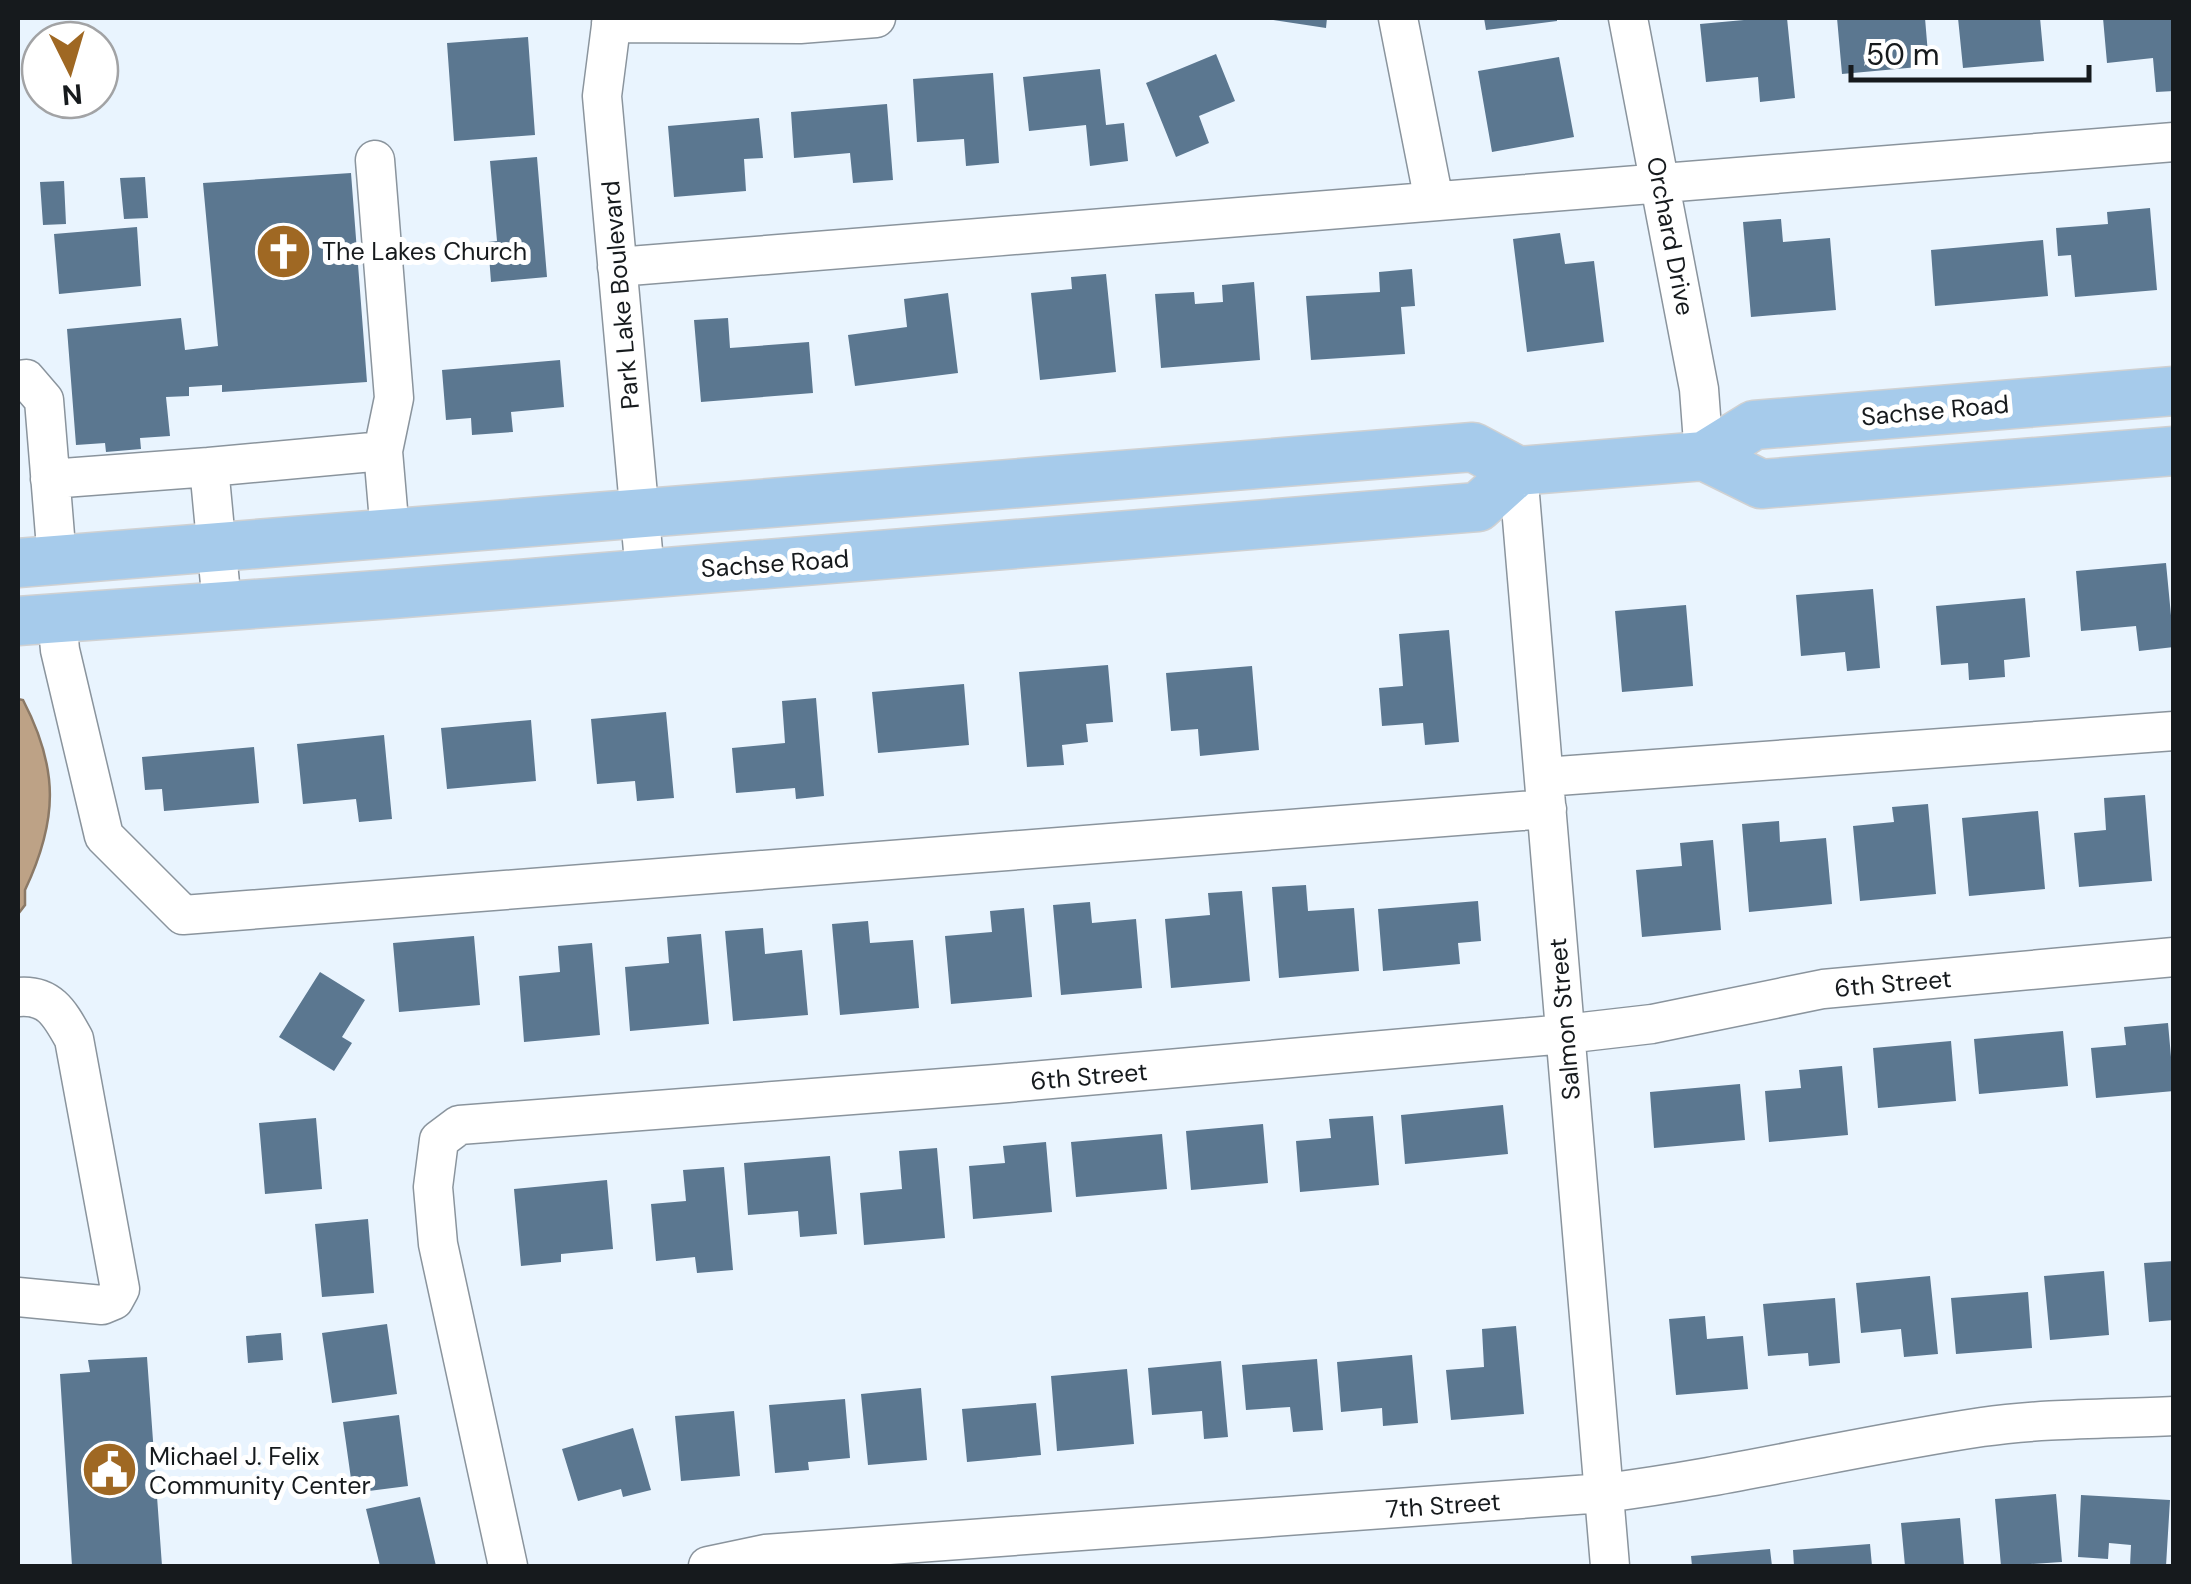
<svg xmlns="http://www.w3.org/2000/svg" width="2191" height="1584" font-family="'DM Sans',sans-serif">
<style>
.water{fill:#bda286;stroke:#8b7966;stroke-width:2.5}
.building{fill:#5b7790}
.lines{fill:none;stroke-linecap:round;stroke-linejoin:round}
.minor-casing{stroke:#8a949d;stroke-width:41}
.major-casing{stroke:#d0d1d2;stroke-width:51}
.minor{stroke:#fff;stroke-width:38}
.major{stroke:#a6cbeb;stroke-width:48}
.labels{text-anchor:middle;stroke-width:10;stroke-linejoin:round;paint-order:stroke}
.street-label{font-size:25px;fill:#161a1d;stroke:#fff}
.poi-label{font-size:25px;fill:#161a1d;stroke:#fff;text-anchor:start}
</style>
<rect width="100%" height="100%" fill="#e9f4fe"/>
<path class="water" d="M18 699 23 700C59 769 58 820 25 890V905L18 914Z"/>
<path class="building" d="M1261 18H1327L1326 28Z
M1484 18H1557V21L1486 30Z
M1766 18H1787L1795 98 1760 102 1758 77 1706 82 1700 24Z
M1837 18H1925L1929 66 1842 74Z
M1958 18H2040L2044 61 1963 68Z
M2103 18H2174V91L2156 92 2153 58 2107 63Z
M528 37 535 135 454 141 447 43Z
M1216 54 1235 101 1199 116 1209 143 1176 157 1146 83Z
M1559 57 1574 137 1492 152 1478 71Z
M1100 69 1106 125 1124 123 1128 161 1090 166 1086 125 1029 131 1023 77Z
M993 73 999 163 966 166 964 139 917 142 913 79Z
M887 104 893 180 853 183 850 153 794 158 791 112Z
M759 118 763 158 744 159 746 191 674 197 668 126Z
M537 157 547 277 491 282 488 242 497 241 490 161Z
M351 173 367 382 222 392V385L189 387V396L166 397 170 436 140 438 141 449 106 452 105 443 76 445 67 329 181 318 185 350 218 346 203 183Z
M145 177 148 218 124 219 120 178Z
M64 181 66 224 43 225 40 182Z
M2150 208 2157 290 2075 297 2071 255 2058 256 2056 228 2108 224 2107 212Z
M1781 219 1783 242 1830 238 1836 310 1751 317 1743 222Z
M137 227 141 286 59 294 54 234Z
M1560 233 1565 264 1594 261 1604 342 1527 352 1513 239Z
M2043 240 2048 296 1935 306 1931 250Z
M1412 269 1415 306 1401 307 1405 354 1311 360 1306 296 1380 292 1379 272Z
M1106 274 1116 372 1040 380 1031 293 1072 289 1071 277Z
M1254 282 1260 360 1161 368 1155 294 1194 292 1195 304 1223 302 1222 285Z
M948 293 958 373 855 386 848 335 907 327 904 299Z
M728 318 730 348 809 342 813 393 701 402 694 320Z
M560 360 564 407 511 412 513 432 472 435 471 418 446 420 442 370Z
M2166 563 2174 647 2139 651 2136 626 2081 631 2076 571Z
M1873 589 1880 668 1847 671 1845 652 1801 656 1796 595Z
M2025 598 2030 657 2004 660 2005 677 1969 680 1968 663 1941 665 1936 606Z
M1686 605 1693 686 1622 692 1615 611Z
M1449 630 1459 742 1425 745 1423 723 1382 726 1379 688 1403 686 1399 634Z
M1108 665 1113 722 1086 724 1088 742 1062 745 1064 765 1027 767 1019 672Z
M1252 666 1259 750 1200 756 1198 729 1171 731 1166 673Z
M964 684 969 745 878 753 872 692Z
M816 698 824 796 796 799 795 788 736 793 732 748 785 743 782 701Z
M666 712 674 798 637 801 635 781 597 784 591 719Z
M531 720 536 781 447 789 441 728Z
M384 735 392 819 359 822 356 799 303 804 297 744Z
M254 747 259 803 164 811 162 789 145 790 142 757Z
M2145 795 2152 881 2079 887 2074 833 2106 830 2104 798Z
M1928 804 1936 894 1860 901 1853 826 1894 822 1892 807Z
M2038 811 2045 889 1969 896 1962 818Z
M1779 821 1780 842 1826 838 1832 904 1749 912 1742 824Z
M1713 840 1721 930 1642 937 1636 870 1682 866 1680 843Z
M1306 885 1308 911 1354 908 1359 971 1279 978 1272 887Z
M1242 891 1250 981 1171 988 1165 919 1210 915 1208 893Z
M1478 901 1481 941 1458 943 1460 964 1383 971 1378 909Z
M1090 902 1092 923 1136 919 1142 988 1061 995 1053 905Z
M1024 908 1032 997 951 1004 945 936 992 932 990 911Z
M868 921 870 943 913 940 919 1008 840 1015 832 924Z
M763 928 765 954 802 950 808 1015 733 1021 725 931Z
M701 934 709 1024 630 1031 625 967 669 963 667 937Z
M474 936 480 1005 399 1012 393 943Z
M592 943 600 1035 524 1042 519 976 560 972 558 946Z
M320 972 365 1000 342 1037 352 1043 334 1071 279 1037Z
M2168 1023 2174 1091 2096 1098 2091 1048 2126 1045 2124 1027Z
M2063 1031 2068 1086 1979 1094 1974 1039Z
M1951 1041 1956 1101 1878 1108 1873 1048Z
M1842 1066 1848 1135 1769 1142 1765 1091 1801 1088 1799 1070Z
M1740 1084 1745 1140 1654 1148 1650 1092Z
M1503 1105 1508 1154 1405 1164 1401 1115Z
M1373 1116 1379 1185 1300 1192 1296 1141 1331 1138 1329 1119Z
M316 1118 322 1189 265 1194 259 1123Z
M1263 1124 1268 1183 1191 1190 1186 1131Z
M1162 1134 1167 1189 1076 1197 1071 1142Z
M1046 1142 1052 1212 973 1219 969 1166 1005 1163 1003 1146Z
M937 1148 945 1238 864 1245 860 1193 902 1189 899 1151Z
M830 1156 837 1234 800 1237 798 1211 748 1215 744 1163Z
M724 1167 733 1270 697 1273 695 1257 656 1261 651 1204 686 1201 683 1170Z
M607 1180 613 1249 561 1254V1262L521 1266 514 1189Z
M368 1219 374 1293 322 1297 315 1224Z
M2174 1261V1320L2149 1322 2144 1263Z
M2104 1271 2109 1335 2050 1340 2044 1276Z
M1930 1276 1938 1354 1904 1357 1901 1329 1861 1333 1856 1283Z
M2028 1292 2032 1348 1956 1354 1951 1298Z
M1835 1298 1840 1363 1809 1366 1808 1353 1768 1356 1763 1304Z
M1705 1316 1707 1339 1743 1336 1748 1389 1676 1395 1669 1319Z
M387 1324 397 1394 332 1403 322 1333Z
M1516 1326 1524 1414 1451 1420 1446 1370 1484 1367 1482 1329Z
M281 1333 283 1360 248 1363 246 1336Z
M1412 1355 1418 1423 1383 1426 1382 1408 1341 1412 1337 1362Z
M147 1357 162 1566H72L60 1374 90 1372 88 1360Z
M1317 1359 1323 1430 1293 1432 1290 1407 1246 1410 1242 1365Z
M1221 1361 1228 1437 1204 1439 1202 1411 1152 1415 1148 1368Z
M1127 1369 1134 1444 1057 1451 1051 1376Z
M921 1388 927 1460 868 1465 861 1394Z
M845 1399 850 1458 808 1462 809 1470 775 1473 769 1405Z
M1036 1403 1041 1455 967 1462 962 1409Z
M734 1411 740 1476 681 1481 675 1416Z
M399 1415 408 1486 353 1493 343 1422Z
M633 1428 651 1490 623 1497 621 1489 578 1501 562 1449Z
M2056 1494 2062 1562 2001 1566 1995 1499Z
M2081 1495 2170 1500 2166 1566H2130L2131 1545 2109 1543 2108 1559 2078 1557Z
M420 1497 436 1566H380L366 1509Z
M1960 1518 1964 1566H1905L1901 1523Z
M1870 1544 1872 1566H1794L1793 1550Z
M1770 1549 1772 1566H1692L1691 1556Z"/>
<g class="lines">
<defs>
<path id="minor" d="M612 18 602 96 645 573
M1398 18 1434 201
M1628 18 1699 389 1704 456
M611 23 800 24 876 18
M375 160 394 398 383 451 390 533
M617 267 2174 142
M18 380 26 379 44 400 57 560
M1518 471 1610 1566
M50 479 209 467
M222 605 209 467 383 451
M57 617 60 650 104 836 183 915 1547 809
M1544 777 2174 731
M18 997C50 994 60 1014 74 1039L120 1289 114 1300 102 1305 18 1297
M508 1566 438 1244 433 1187 439 1140 459 1125 996 1084 1565 1034 1652 1024 1823 989 2174 957
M708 1566 765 1554 1604 1493C1731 1477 1855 1446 1982 1427 2045 1418 2110 1419 2174 1416"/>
<path id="major" d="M1704 456 1761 484 2174 451
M18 563 1473 447 1518 471 1704 456 1754 425 2174 391
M18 621 392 594 1478 507 1518 471"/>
</defs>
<use href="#minor" class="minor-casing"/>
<use href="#major" class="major-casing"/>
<use href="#minor" class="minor"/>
<use href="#major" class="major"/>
</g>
<defs>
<symbol id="church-disc" viewBox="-11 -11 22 22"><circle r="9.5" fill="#9f6823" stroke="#fff"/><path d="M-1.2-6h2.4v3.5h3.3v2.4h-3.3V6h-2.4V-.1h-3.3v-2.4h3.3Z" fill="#fff"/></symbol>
<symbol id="civic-disc" viewBox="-11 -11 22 22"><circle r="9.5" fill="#9f6823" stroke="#fff"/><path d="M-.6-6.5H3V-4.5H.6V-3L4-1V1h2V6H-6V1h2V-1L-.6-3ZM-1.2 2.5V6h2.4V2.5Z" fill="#fff"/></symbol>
</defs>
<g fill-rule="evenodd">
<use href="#church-disc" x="252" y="220" width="63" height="63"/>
<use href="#civic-disc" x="78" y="1438" width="63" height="63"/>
</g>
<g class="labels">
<g class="street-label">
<text transform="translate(1671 236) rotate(79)" y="9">Orchard Drive</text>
<text transform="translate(620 295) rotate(-95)" y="9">Park Lake Boulevard</text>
<text transform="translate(1935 410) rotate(-5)" y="9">Sachse Road</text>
<text transform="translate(775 563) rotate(-4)" y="9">Sachse Road</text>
<text transform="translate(1893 983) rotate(-5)" y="9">6th Street</text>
<text transform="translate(1564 1019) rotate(-95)" y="9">Salmon Street</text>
<text transform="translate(1089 1076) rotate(-5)" y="9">6th Street</text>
<text transform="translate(1443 1505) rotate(-4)" y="9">7th Street</text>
</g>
<g class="poi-label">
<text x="322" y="260">The Lakes Church</text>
<text x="149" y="1465">Michael J. Felix<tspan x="149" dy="29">Community Center</tspan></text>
</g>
</g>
<rect width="2191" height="1584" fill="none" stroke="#161a1d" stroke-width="40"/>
<g transform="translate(70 70) rotate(175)"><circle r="48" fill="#ffffff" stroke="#a2a3a5" stroke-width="2.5"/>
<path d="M0-8L18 38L0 25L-18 38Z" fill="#9f6823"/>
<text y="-15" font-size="28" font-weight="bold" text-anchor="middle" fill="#161a1d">N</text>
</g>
<path d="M1851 65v15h238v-15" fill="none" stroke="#161a1d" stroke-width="5"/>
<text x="1866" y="65" font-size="30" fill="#161a1d" stroke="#ffffff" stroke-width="8" paint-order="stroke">50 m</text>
</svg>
